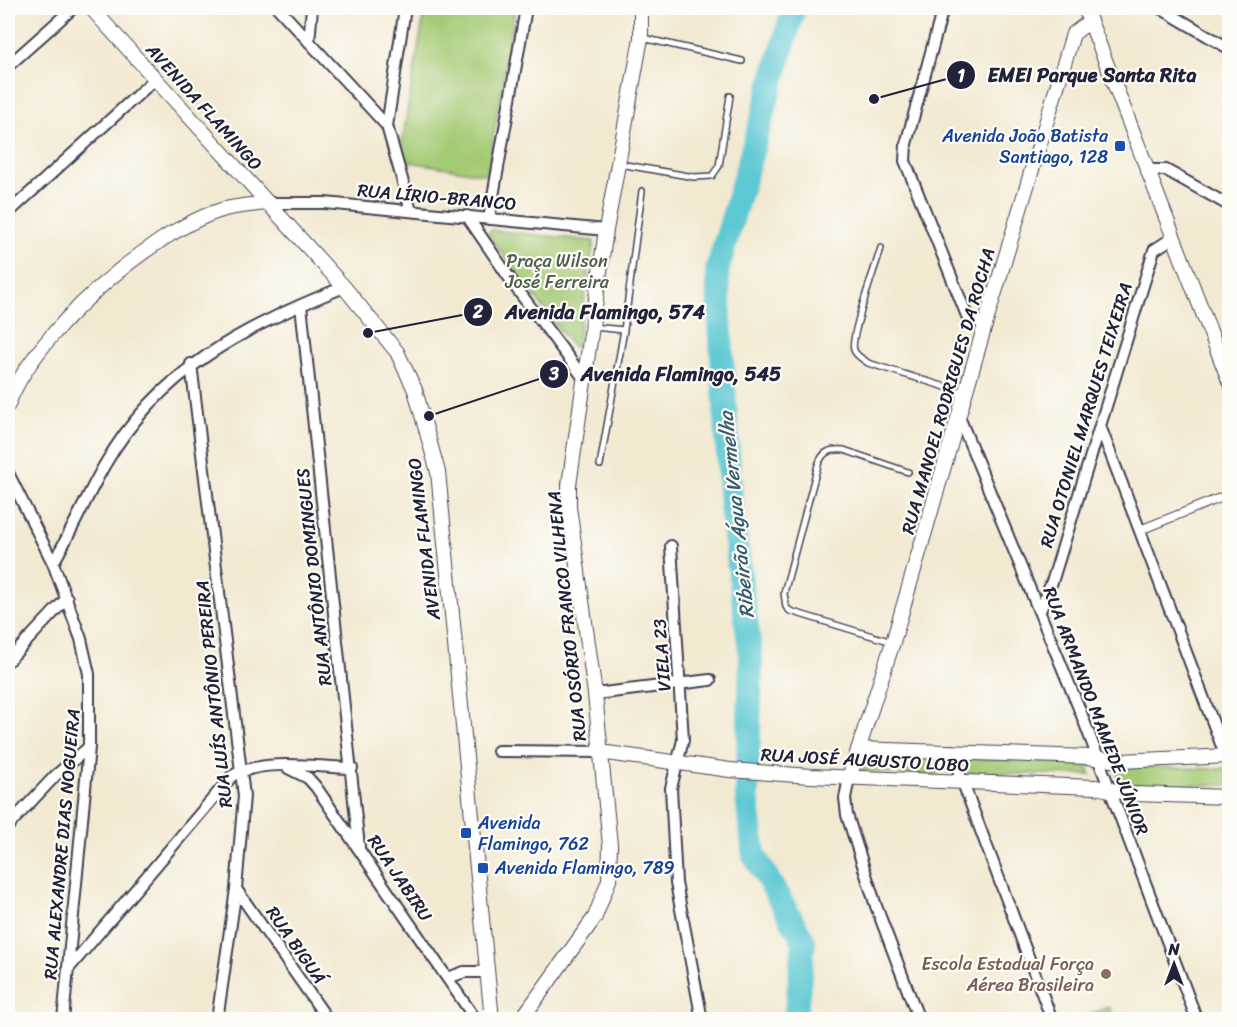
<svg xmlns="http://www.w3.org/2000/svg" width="1237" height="1027" font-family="Sriracha,sans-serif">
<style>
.green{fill:#a4ca75;stroke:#637658;stroke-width:1.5}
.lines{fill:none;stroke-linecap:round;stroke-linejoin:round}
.river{stroke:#5cc8d3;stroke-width:24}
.service-casing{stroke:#414052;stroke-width:8}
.pedestrian-casing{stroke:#414052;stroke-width:10}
.minor-casing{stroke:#414052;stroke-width:14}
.tertiary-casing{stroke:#414052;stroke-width:16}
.service{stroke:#fff;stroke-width:5}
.pedestrian{stroke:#fff;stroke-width:8}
.minor{stroke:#fff;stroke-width:10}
.tertiary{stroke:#fff;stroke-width:14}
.transit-dot{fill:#1a4fb4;stroke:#fdfcf7;stroke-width:2}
.education-dot{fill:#8d6e63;stroke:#fdfcf7;stroke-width:2}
.labels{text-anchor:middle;stroke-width:4.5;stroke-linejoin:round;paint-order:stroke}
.street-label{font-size:18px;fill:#22223b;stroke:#fdfcf7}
.transit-label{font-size:18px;fill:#164399;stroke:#fdfcf7;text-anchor:start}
.park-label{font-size:18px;fill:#505d4f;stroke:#fdfcf7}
.education-label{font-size:18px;fill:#785e54;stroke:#fdfcf7;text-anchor:end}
.water-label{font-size:20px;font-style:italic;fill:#365c70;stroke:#fdfcf7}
.leader{fill:none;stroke:#22223b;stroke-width:2}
.callout-dot{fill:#22223b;stroke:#fdfcf7;stroke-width:2}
.mark-label{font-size:18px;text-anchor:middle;font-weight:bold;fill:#fff}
.callout-label{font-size:20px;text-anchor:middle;font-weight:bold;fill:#22223b;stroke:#fdfcf7;stroke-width:4.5;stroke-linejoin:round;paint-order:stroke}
</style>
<rect width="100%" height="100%" fill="#fdfcf7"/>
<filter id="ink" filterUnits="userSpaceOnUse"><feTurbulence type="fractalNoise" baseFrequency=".0167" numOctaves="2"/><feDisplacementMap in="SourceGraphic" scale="12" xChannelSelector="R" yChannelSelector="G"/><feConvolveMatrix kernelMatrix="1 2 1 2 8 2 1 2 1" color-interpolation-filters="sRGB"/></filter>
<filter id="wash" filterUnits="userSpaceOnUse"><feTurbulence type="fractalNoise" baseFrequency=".008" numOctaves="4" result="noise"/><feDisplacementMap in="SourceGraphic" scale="24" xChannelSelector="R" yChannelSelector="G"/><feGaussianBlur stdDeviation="1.35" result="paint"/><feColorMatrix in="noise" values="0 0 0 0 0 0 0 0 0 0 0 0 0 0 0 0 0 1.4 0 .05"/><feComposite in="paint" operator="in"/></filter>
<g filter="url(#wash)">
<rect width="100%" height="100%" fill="#f2e9d1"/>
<path class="green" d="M425 8H515L487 175 399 160Z
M491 230 594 241 576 348 571 345 493 241 488 233Z
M872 755 935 758 940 761 941 770 934 776 862 771 864 760Z
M964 758 1086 763 1091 775 965 773 958 763Z
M1229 765 1228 785 1123 786 1120 783 1115 766 1222 769Z
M1109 1007 1115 1019 1080 1018Z"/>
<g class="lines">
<path class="river" d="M794 8 717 271 731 506 751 658 747 796 754 855 804 941 795 1020"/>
</g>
</g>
<g filter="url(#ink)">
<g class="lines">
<defs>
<path id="service" d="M643 38 742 61
M620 164 694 177 712 176 719 166 730 96
M881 248C876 265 849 339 854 350 856 356 863 359 868 363L965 393
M593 327 624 330 642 191
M600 465 624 330
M892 642 790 611 786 607 784 593 818 465C823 451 830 449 844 450L908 472"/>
<path id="pedestrian" d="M1140 530 1230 494"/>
<path id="minor" d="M278 8 387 126
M405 8 387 126 411 211
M943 8 906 144 905 161 967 316 985 325
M1160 8 1230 49
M309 42 312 8
M8 66 73 8
M1148 170H1166L1230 206
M265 203H325L606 230
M8 213 155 79
M467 216 517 289 583 377
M489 219 526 8
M301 305 359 847
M191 364 244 796 236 889 217 1020
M959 417 1081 713 1197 1020
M1100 426 1226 757
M8 473 53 563 81 639 89 674V747L63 1020
M671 546 683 740 671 788 676 883 702 1020
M53 563C72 531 86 498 104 466 159 369 245 327 344 287
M1040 611 1053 579 1154 250 1174 237
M8 661 67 598
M595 694 710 680
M498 751 600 752
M951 751 1052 1020
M288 768 308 778 316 787 476 1020
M849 778 845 798 847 815 876 906 919 1020
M8 826 55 776 89 747
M236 889 328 1020
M69 968 232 776C261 758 318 767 352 768
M448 978 464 972H487"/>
<path id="tertiary" d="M91 8 344 287 397 352 415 390 438 472 492 1020
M1085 8 1230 383
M8 405C32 335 153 229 225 209 238 206 252 205 265 203
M858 749 1088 757 1120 761 1230 756
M600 752 730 770 810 776 1095 787 1133 794 1230 797
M849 778 893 642 985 325 1073 34 1090 21
M521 1020 595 917 609 880 610 845 595 694 569 507V485L606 230 641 38V8"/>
</defs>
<use href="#service" class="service-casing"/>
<use href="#pedestrian" class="pedestrian-casing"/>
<use href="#minor" class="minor-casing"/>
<use href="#tertiary" class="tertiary-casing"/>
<use href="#service" class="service"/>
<use href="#pedestrian" class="pedestrian"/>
<use href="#minor" class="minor"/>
<use href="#tertiary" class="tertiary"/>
</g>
</g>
<g class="transit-dot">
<rect x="1114" y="140" width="12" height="12" rx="3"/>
<rect x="460" y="827" width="12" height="12" rx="3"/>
<rect x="477" y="862" width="12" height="12" rx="3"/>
</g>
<circle class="education-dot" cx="1106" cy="974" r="6"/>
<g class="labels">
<g class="street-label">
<text transform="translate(204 107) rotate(48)" y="6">AVENIDA FLAMINGO</text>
<text transform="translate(437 197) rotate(5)" y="6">RUA LÍRIO-BRANCO</text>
<text transform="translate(948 391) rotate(-74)" y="6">RUA MANOEL RODRIGUES DA ROCHA</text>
<text transform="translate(1086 415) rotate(-73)" y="6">RUA OTONIEL MARQUES TEIXEIRA</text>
<text transform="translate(424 539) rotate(-97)" y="6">AVENIDA FLAMINGO</text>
<text transform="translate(314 577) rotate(-96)" y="6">RUA ANTÔNIO DOMINGUES</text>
<text transform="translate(567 616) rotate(-96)" y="6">RUA OSÓRIO FRANCO VILHENA</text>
<text transform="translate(662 655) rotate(-94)" y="6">VIELA 23</text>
<text transform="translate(214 694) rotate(-96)" y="6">RUA LUÍS ANTÔNIO PEREIRA</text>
<text transform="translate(1096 711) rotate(69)" y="6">RUA ARMANDO MAMEDE JÚNIOR</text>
<text transform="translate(865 760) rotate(3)" y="6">RUA JOSÉ AUGUSTO LOBO</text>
<text transform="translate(62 844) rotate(-85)" y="6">RUA ALEXANDRE DIAS NOGUEIRA</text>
<text transform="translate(400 878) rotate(56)" y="6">RUA JABIRU</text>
<text transform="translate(296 945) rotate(55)" y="6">RUA BIGUÁ</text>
</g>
<g class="transit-label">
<text x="1108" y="142" text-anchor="end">Avenida João Batista<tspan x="1108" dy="21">Santiago, 128</tspan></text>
<text x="478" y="829">Avenida<tspan x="478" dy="21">Flamingo, 762</tspan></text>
<text x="495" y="874">Avenida Flamingo, 789</text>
</g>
<g class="park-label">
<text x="557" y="267">Praça Wilson<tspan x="557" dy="21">José Ferreira</tspan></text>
</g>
<g class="education-label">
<text x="1094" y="970">Escola Estadual Força<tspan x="1094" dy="21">Aérea Brasileira</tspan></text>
</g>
<g class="water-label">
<text transform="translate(736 515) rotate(-96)" y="7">Ribeirão Água Vermelha</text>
</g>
</g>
<path class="leader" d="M874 99L961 75M368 333L478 312M429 416L554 374"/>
<g class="callout-dot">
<circle cx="874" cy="99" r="6"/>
<circle cx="368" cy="333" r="6"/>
<circle cx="429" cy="416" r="6"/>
<circle cx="961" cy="75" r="15"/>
<circle cx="478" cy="312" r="15"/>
<circle cx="554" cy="374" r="15"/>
</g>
<g class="mark-label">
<text x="961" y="82">1</text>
<text x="478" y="318">2</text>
<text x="554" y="380">3</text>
</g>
<g class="callout-label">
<text x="1092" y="82">EMEI Parque Santa Rita</text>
<text x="605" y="319">Avenida Flamingo, 574</text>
<text x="681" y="381">Avenida Flamingo, 545</text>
</g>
<rect width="1237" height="1027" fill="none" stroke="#fdfcf7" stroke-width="30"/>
<g transform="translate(1174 964)" stroke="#fdfcf7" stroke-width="4.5" paint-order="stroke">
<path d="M0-4.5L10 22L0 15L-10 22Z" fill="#22223b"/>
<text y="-9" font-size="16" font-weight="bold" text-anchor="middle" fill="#22223b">N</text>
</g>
</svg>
